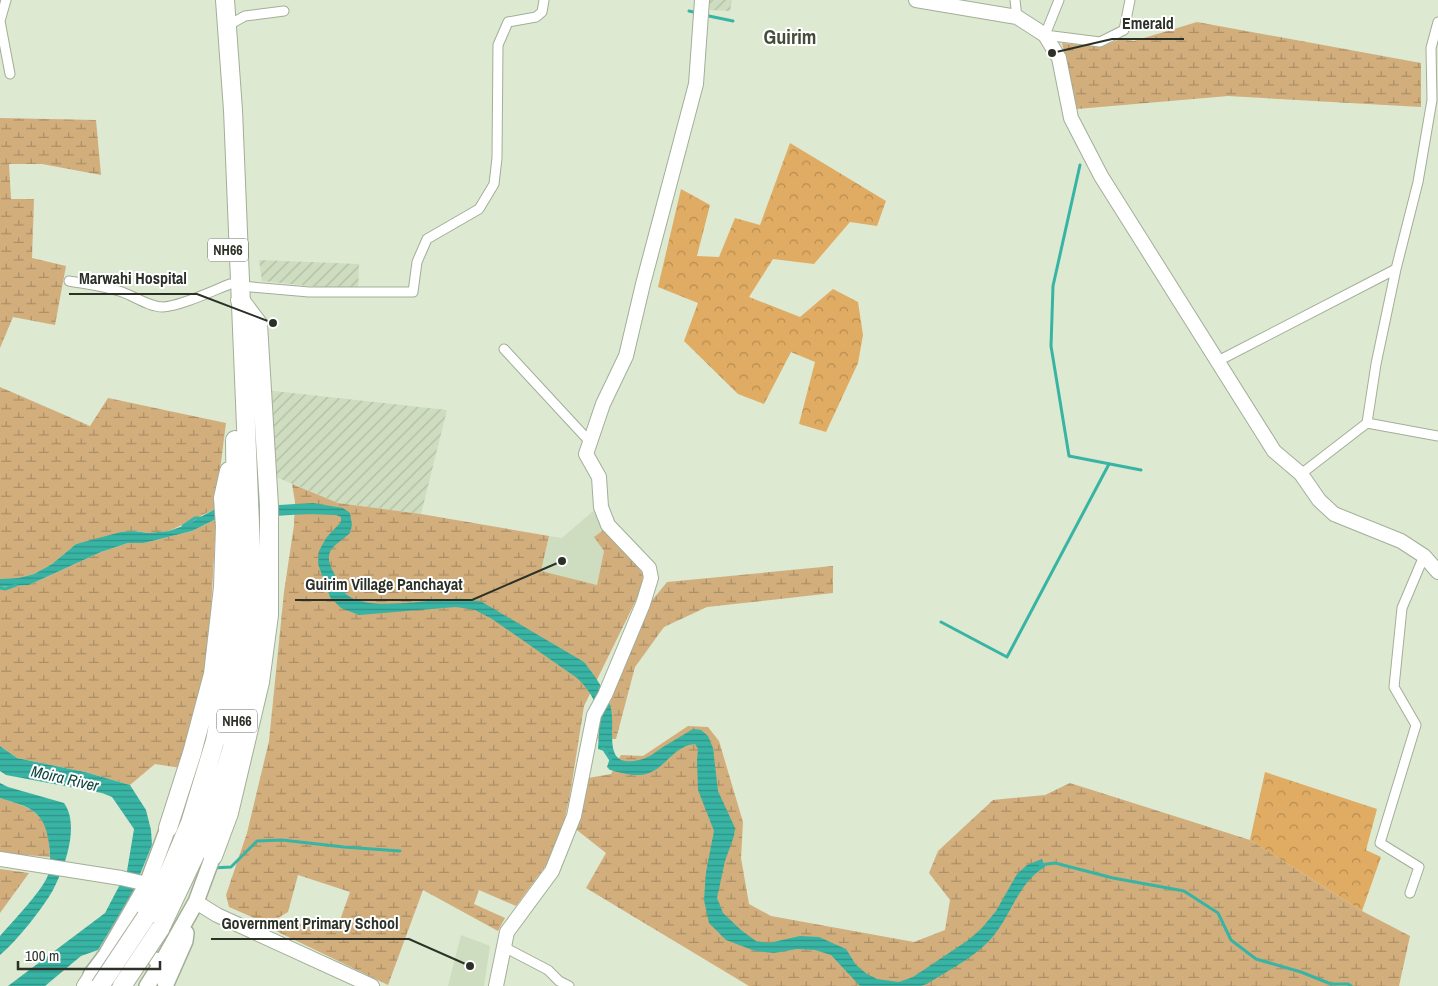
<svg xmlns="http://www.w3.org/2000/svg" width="1438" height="986" font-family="'Archivo Narrow',sans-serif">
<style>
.built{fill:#cedcbf}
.industrial{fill:url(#industrial-furrows)}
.forest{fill:url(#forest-crowns)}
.wetland{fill:url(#wetland-marsh)}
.water{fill:url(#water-rules)}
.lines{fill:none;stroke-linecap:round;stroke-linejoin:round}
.stream{stroke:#38b4a4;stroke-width:3}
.street-casing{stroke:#a3ae98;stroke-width:11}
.secondary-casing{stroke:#a3ae98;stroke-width:16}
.primary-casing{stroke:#a3ae98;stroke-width:18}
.highway-casing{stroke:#a3ae98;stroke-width:20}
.street{stroke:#fff;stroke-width:9}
.secondary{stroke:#fff;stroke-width:14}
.primary{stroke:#fff;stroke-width:15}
.highway{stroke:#fff;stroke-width:18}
.highway-bridge-casing{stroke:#a3ae98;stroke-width:20;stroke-linecap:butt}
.highway-bridge{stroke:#fff;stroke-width:18}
.labels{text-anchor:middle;stroke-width:4;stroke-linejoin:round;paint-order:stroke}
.shield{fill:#fff;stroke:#6b6f68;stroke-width:1}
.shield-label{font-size:14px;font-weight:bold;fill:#2c3128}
.water-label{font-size:16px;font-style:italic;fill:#10463f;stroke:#fff}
.district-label{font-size:20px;font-weight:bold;fill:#434d39;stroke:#fff}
.leader{fill:none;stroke:#2c3128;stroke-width:2}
.callout-dot{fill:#2c3128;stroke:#fff;stroke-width:2}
.callout-label{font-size:16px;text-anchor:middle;font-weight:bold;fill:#2c3128;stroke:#fff;stroke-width:4;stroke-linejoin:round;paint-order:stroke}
</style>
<defs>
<pattern id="industrial-furrows" width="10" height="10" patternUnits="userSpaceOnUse" patternTransform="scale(1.25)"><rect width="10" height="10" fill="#cedcbf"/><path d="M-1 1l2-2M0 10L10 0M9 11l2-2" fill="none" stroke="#b1bda4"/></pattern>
<pattern id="forest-crowns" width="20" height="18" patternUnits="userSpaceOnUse" patternTransform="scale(1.25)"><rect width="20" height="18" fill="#e0ac63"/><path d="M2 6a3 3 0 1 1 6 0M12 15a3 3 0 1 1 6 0" fill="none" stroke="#b68d52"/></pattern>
<pattern id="wetland-marsh" width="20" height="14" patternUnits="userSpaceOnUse" patternTransform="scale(1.25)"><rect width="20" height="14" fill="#d2ae7d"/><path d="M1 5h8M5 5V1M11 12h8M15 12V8" fill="none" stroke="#ab8e66"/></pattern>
<pattern id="water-rules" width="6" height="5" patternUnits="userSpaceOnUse" patternTransform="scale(1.25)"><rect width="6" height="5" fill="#38b4a4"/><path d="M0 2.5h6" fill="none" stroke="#2f9386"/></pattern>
</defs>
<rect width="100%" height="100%" fill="#dde9d1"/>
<path class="built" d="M593 511 605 529 604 551 597 585 541 572 549 536 562 538Z
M461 935 490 946 484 986H448Z"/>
<path class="industrial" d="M709 0H732L730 11 710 10Z
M259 260 359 264 358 291 262 281Z
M265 390 447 410 421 514 338 503 269 474Z"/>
<path class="forest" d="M790 143 886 201 877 226 850 222 814 264 773 259 749 297 800 317 833 289 858 302 863 335 858 363 826 432 799 424 815 362 791 352 764 404 738 394 684 341 698 303 658 287 681 189 710 205 697 256 719 257 735 218 760 225Z
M1265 772 1377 809 1366 850 1381 857 1362 911 1250 840Z"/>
<path class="wetland" d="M1197 22 1421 63V107L1228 96 1077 109 1062 43 1101 47 1120 39 1134 41Z
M0 118 96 120 101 175 42 164H9L11 199H34L32 258 66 266 55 325 13 317 0 348Z
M0 387 90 426 108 398 226 423 215 509 169 531 148 533 134 531 76 544 52 564 34 574 18 578 0 579Z
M292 484 338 503 421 514 549 536 541 571 597 585 604 551 594 537 605 529 632 555 643 575 641 590 584 706 570 795 564 822 547 864 516 906 479 890 474 904 505 918 498 931 423 890 388 985 276 931 296 925 340 920 350 892 298 875 288 912 268 924 229 907 226 895 247 833 269 741 284 592 294 525 295 502Z
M216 519 208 664 181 768 155 764 130 785 85 772 17 758 0 746V587L29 585 101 552 128 543H144L192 531Z
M833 566V593L707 607 664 627 635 667 616 739H597L641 614 667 582Z
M688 726 708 727 719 741 743 822 741 858 749 904 771 916 914 942 945 930 950 900 929 873 938 851 993 800 1045 795 1070 783 1250 840 1362 911 1410 936 1399 986H749L586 888 606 853 573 827 588 778 611 774 621 755 643 756Z
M0 798C19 804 40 809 47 829 50 838 49 848 50 857L0 853Z
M0 869 29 873 0 913Z"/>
<path class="water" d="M313 503 343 508 350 513 352 525 350 533C333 548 321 550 335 575 338 581 340 588 344 592 364 615 435 597 464 599 470 599 476 601 482 602L584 662C594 675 605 690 610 705 618 727 598 772 643 759 650 757 657 751 663 747 673 741 683 735 693 729L701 730 708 736 713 748 718 791 735 828 734 836 725 861 717 898 723 913 741 930 756 941 769 943 800 936 819 937 846 949 856 965 867 974 877 979 899 982 913 977 967 941 981 929 996 911 1017 874 1027 865 1042 859 1045 867C1020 881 1012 912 995 934 978 956 950 969 927 984L921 986H862L859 985 831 955 815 950 797 949 774 953 755 951 726 940 709 923 704 900 706 872 714 831 698 790 697 761 698 749 695 744C675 745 666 767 649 773 636 778 622 773 610 770L607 767 610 758 607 752 598 749C600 718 601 701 577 678L492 619 475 610 456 607 359 615 341 608 330 597 318 564 319 551 326 538 341 522V517L336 515 308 514 216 519 192 531 144 543H128L101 552 29 585 0 587V579L18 578 34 574 52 564 76 544 121 532 134 531 148 533 169 531 186 525 215 509Z
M0 746 17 758 85 772 130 785 146 810 151 830 152 845 132 894 98 950 81 956 45 986H8L105 913 127 871 134 829 112 797 102 793 6 775 0 771Z
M0 783 8 787 64 803C80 825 65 867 53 890 43 908 16 942 0 955V936C12 922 43 890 48 875 51 865 50 854 49 844 45 810 29 807 0 798Z"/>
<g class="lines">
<path class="stream" d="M689 11 698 13
M704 15 733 21
M1080 165 1053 286 1051 346 1069 456 1141 470
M183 526 195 518H202
M0 588 5 589 16 585
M941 622 1007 657 1109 464
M603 748 612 762
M1040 865 1055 863 1113 878 1184 891 1218 913 1231 940 1256 959 1301 972 1331 984H1348L1351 986
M212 868 231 867 257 841 282 840 344 847 400 851"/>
<defs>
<path id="street" d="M6 0 0 21 10 74
M1015 0 1017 17
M1059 0 1045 35 1100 42 1124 30 1130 0
M227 26 245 16 284 11
M69 281C86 284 103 286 119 291 133 295 148 307 163 307 181 306 212 291 230 284
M240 286 309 292H413L417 262 427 239 479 209 494 184 497 158 498 45 508 22 536 17 542 12 544 0
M504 349 590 442
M1218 361 1396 269
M1367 423 1438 436
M1301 474 1367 423 1376 364 1396 269 1418 182 1432 100 1431 48 1438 22
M1410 893 1419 867 1380 843 1416 725 1394 687 1402 608 1424 556
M504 947 548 970 559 981 569 986"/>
<path id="secondary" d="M916 0 1017 17 1045 35 1059 58 1071 118 1101 176 1274 451 1301 474 1319 500 1334 514 1401 541 1424 556 1438 572
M0 859 121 878 147 884
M196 902 217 915 372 986
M84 986 91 975
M496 986 507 932 552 871 574 816 594 715 605 695 643 604 651 578 649 568 608 525 601 507 599 477 586 454 603 404 626 356 643 284 696 84 702 0"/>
<path id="primary" d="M156 960 161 964 166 986
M166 984 185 941 186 933
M108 986 91 975 106 955 147 884 168 828
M147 986 161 964 196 902 213 856"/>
<path id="highway" d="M168 828 192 753 213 674 223 587 225 526 223 498 229 471
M213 856 229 813 260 682 269 615V506L258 324 240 300
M146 917 170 870 190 823 215 741 232 647 237 598 235 440
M160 929 204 836 232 748 248 651 253 597 233 110 225 0"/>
</defs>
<use href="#street" class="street-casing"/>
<use href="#secondary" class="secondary-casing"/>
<use href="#primary" class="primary-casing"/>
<use href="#highway" class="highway-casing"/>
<use href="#street" class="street"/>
<use href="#secondary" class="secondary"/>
<use href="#primary" class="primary"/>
<use href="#highway" class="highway"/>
<defs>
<path id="highway-bridge" d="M100 986 146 917
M122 986 160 929"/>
</defs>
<use href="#highway-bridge" class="highway-bridge-casing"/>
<use href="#highway-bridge" class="highway-bridge"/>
</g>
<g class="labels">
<g class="shield">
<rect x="208" y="238.5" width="40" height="23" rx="4"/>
<rect x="217" y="709.5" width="40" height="23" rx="4"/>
</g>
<g class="shield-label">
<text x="228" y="255">NH66</text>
<text x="237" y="726">NH66</text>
</g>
<g class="water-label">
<text transform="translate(65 778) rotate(13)" y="6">Moira River</text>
</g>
<g class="district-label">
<text x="790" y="44">Guirim</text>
</g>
</g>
<path class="leader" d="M1052 53L1112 39H1184M273 323L197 294H69M562 561L472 600H295M470 966L409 939H211"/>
<g class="callout-dot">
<circle cx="1052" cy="53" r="5"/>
<circle cx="273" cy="323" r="5"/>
<circle cx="562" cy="561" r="5"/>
<circle cx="470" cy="966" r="5"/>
</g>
<g class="callout-label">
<text x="1148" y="29">Emerald</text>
<text x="133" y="284">Marwahi Hospital</text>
<text x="384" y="590">Guirim Village Panchayat</text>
<text x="310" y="929">Government Primary School</text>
</g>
<path d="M18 961v8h142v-8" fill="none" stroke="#2c3128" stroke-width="2.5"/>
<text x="25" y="961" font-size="15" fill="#2c3128" stroke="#ffffff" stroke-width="4" paint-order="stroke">100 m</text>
</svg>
